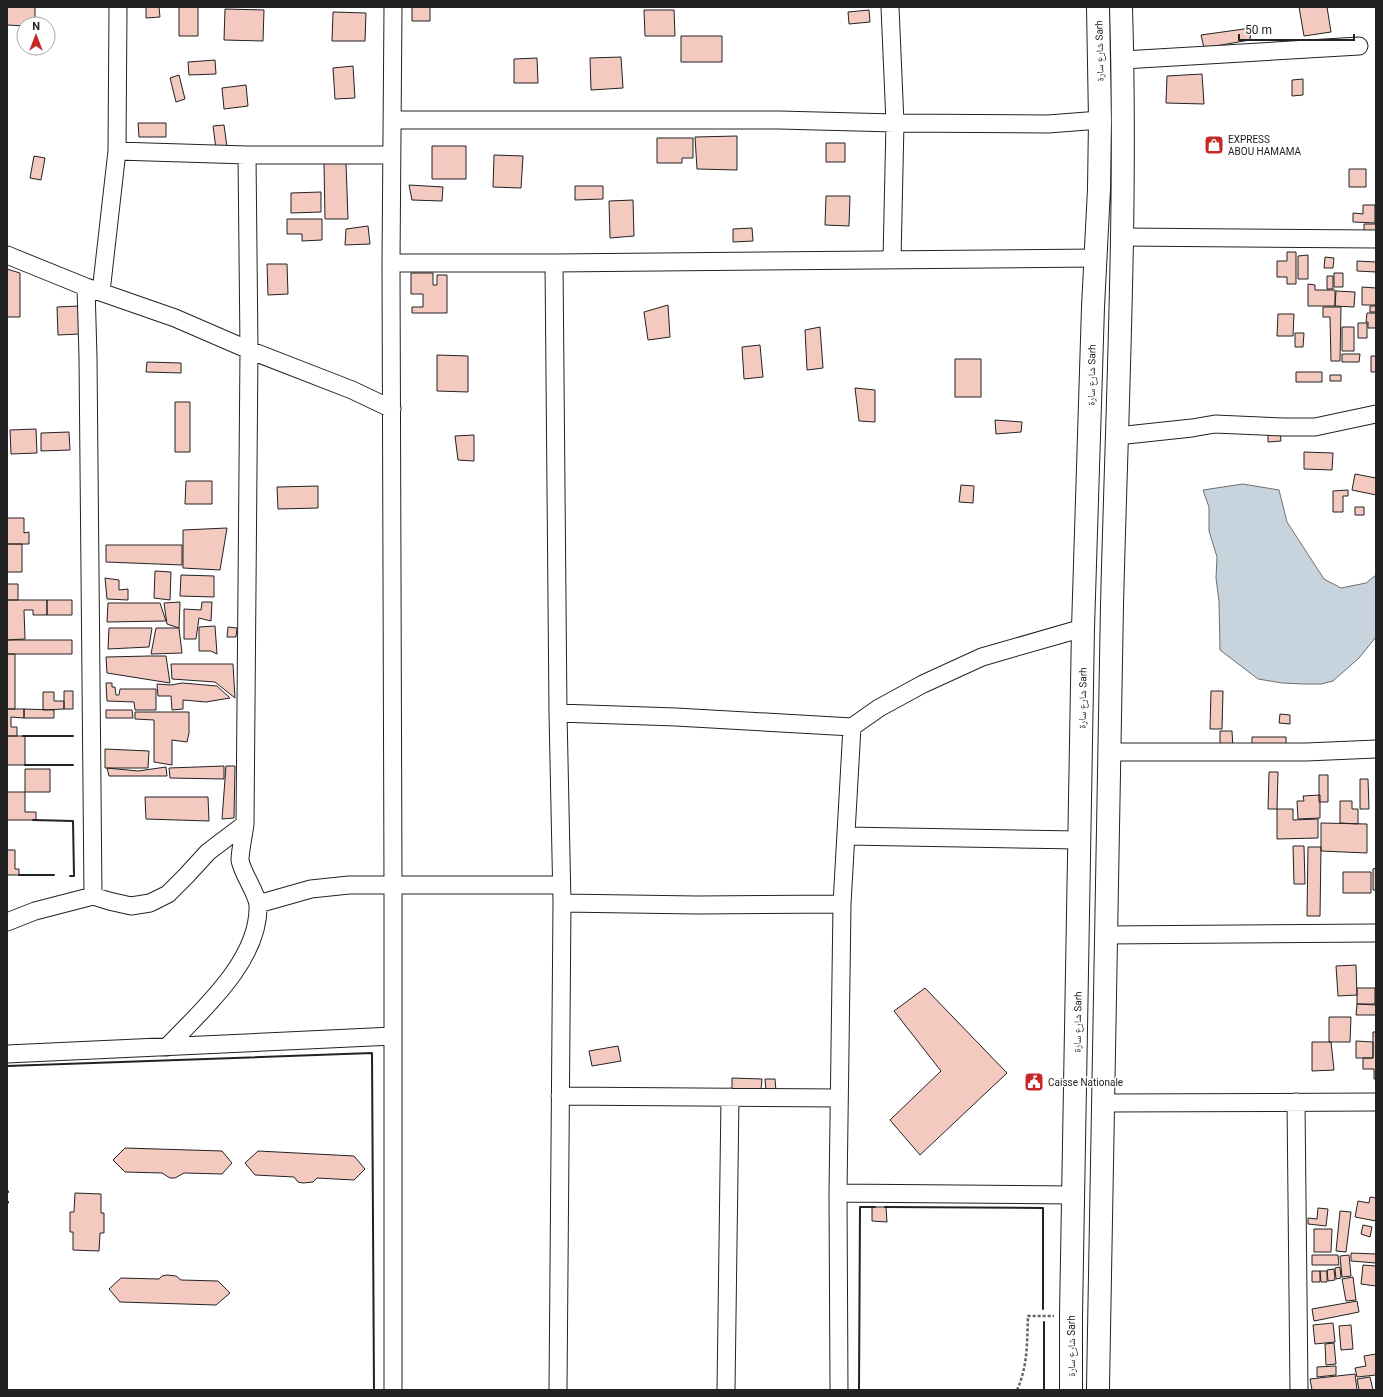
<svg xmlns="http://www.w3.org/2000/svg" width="1383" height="1397" font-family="Roboto,'Noto Naskh Arabic',sans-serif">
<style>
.water{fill:#c7d3dd;stroke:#6f6f6f}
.building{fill:#f3c9c0;stroke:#222}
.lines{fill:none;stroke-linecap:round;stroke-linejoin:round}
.minor-casing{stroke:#222;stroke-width:19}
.highway-casing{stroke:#222;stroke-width:24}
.path{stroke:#646464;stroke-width:2.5;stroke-dasharray:3 2;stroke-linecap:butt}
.minor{stroke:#fff;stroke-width:17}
.highway{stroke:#fff;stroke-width:22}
.wall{stroke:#222;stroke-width:2}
.labels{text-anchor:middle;stroke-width:3;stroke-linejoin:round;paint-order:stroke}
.street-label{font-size:10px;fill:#222;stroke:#fff}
.poi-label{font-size:10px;fill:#222;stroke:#fff;text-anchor:start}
</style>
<rect width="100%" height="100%" fill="#fff"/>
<path class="water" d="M1243 484 1279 490 1287 522 1324 579 1341 588 1366 583 1376 575V637L1359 658 1333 681 1321 684H1303L1282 683 1258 679 1220 650 1219 601 1216 578 1217 557 1209 531V507L1203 490Z"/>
<path class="building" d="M7 7H35V24H24V26L7 25Z
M146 7H159L160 17 146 18Z
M179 7H198V36H179Z
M412 7H430V21H412Z
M1299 7H1327L1331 32 1304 36Z
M225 9 264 10 263 41 224 40Z
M644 10H674L675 36H645Z
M869 10 870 22 849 24 848 12Z
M333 12 366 13 365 41H332Z
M1251 28 1250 40 1204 48 1201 35Z
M681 36H722V62H681Z
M621 57 623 88 591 90 590 58Z
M537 58 538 83H514V59Z
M215 60 216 74 189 75 188 62Z
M353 66 355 98 335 99 333 68Z
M1202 74 1204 104 1166 103 1167 76Z
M179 75 185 99 176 102 170 78Z
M1303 79V95L1292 96V80Z
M246 85 248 106 224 109 222 88Z
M138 123H166V137H139Z
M224 125 227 147 216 149 213 126Z
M737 136V170L697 169 695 137Z
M657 138H693V158H682V163H657Z
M826 143H845V162H826Z
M432 146H466V179H432Z
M494 155 523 156 521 188 493 187Z
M34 156 45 158 41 180 30 178Z
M324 163H346L348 219H325Z
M1349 169H1366V187H1349Z
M409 185 443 187 442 201 412 200Z
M575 186H603V199L575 200Z
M321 192V212L291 213V193Z
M826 196H850L849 226 825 225Z
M633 200 634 236 610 238 609 201Z
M1363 205H1375V223L1353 222V213L1363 214Z
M287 219H322V240L302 241V234H287Z
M1364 224H1376V231H1364Z
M368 226 370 244 345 245 346 229Z
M752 228 753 241 733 242V229Z
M1287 252H1296V284H1287V277H1277V261H1287Z
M1308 255V279H1298V256Z
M1325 257 1334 258 1333 268H1324Z
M1357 261 1376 262V272L1357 271Z
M267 264H287L288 294 268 295Z
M7 269 20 273V317H7Z
M411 273H433V285H437V275H447V313H412V307H423V294H411Z
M1334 273H1343V287H1334Z
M1327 276H1333V289H1327Z
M1308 284 1315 285V290H1335V306H1308Z
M1362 287 1376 288V305H1362Z
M1336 291 1355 292 1354 307 1335 306Z
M668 305 670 337 648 340 644 312Z
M79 306 80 334 58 335 57 307Z
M1370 306H1376V312H1370Z
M1323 307H1341L1340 361H1331L1330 317H1323Z
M1367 313H1376V328H1368V322H1366Z
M1278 314H1294L1293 336H1277Z
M1358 323H1367V338H1358Z
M820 327 823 368 807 370 805 330Z
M1342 327H1354V351H1342Z
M1295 333H1304L1303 347H1295Z
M760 345 763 377 744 379 742 347Z
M1342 354H1360L1359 362H1342Z
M437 355 468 356V392L437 391Z
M1371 356H1376V372H1371Z
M955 359H981V397H955Z
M147 362 181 363V373L146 372Z
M1296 372H1322V382H1296Z
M1330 375H1341V381H1330Z
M855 388 875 390V422L859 421Z
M175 402H190V452H175Z
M995 420 1022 422 1021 432 996 434Z
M36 429 37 453 11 454 10 430Z
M1280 430 1281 441 1268 442V431Z
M69 432 70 450 41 451V433Z
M474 435V461L458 460 455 436Z
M1304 452 1333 453 1332 470 1304 469Z
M1355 474 1376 478V495L1352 490Z
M186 481H212V504H185Z
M961 485 974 486 973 503 959 502Z
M318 486V508L278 509 277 487Z
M1348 490V496H1343V512H1333V491Z
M1355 507H1364V515H1355Z
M7 518H24V533L29 532V544H7Z
M227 528 220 570 183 568V530Z
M7 544H22V572H7Z
M106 545H182V565L106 562Z
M155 571 171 572 170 600 154 598Z
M181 575 214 576V597L180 596Z
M105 578 119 580V590L128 589V600L107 599Z
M7 584H18V600H7Z
M7 600H47V615H33V610H24L25 639 7 640Z
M47 600H72V615H47Z
M180 602 179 628 167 624 164 603Z
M202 602H212L211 621 199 618 196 639H184V609L201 610Z
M108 603H160L166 621 107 622Z
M215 626 217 654 211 651H199V627Z
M228 627 237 628 236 637H227Z
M109 628H152L149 647 108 649Z
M156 628H179L182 653 151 654Z
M7 640H72V654H7Z
M7 654H15V709H7Z
M149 656H166L170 683 107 673 106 657Z
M171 664H233L235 698 215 682 172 679Z
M106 683H112V687H115L116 695H119L120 689H156V710H135L134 702 107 701Z
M182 683 217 686 230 698 206 702 183 700V709L172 710 171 696H158L157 684 171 685Z
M64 691H73V709H64Z
M1211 691H1223L1222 729H1210Z
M43 692H54V701H64V709L43 710Z
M7 709H24V718L11 717V727H17V736H7Z
M24 709 54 710V718H24Z
M106 710H132L133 718H106Z
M135 712H189V733L187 742 172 740V765L154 762V720L135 719Z
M1280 714 1290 715V724L1279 723Z
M1220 731H1232L1233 749H1220Z
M7 736H25V765H7Z
M1252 737H1286V746L1252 747Z
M105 749 149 751 148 768H105Z
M224 766V779L170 778 169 768Z
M226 766H235L234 818 222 819Z
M166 767 167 776H109L107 768 138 771Z
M25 769H50V792H25Z
M1269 772H1278L1277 809H1268Z
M1319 775H1328V802H1319Z
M1360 779H1368L1369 809H1360Z
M7 792H25V812H36V820H7Z
M1320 795V818L1298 819 1297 801H1304L1303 796Z
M145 797H208L209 821 146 819Z
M1340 801H1352V809H1358V824L1340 823Z
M1277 809H1293V820L1318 819V838L1277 839Z
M1321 823 1367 824V853L1321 851Z
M1293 846H1304L1305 884H1294Z
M1308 847H1321L1320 916H1307Z
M7 850H15V869H19V875H7Z
M1376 868V890H1373V869Z
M1343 872H1371V893H1343Z
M1356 965 1357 995 1338 996 1336 966Z
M925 988 1007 1073 920 1155 890 1120 941 1071 894 1011Z
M1357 988H1375V1004H1357Z
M1357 1004 1376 1005V1015H1356Z
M1329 1017H1351L1350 1042H1329Z
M1373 1032H1376V1079H1374V1069H1363V1058H1373Z
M1356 1041 1373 1042V1058H1356Z
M1312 1042H1331L1334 1070 1312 1071Z
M618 1046 621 1061 592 1066 589 1051Z
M732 1078 762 1079 761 1090H732Z
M765 1079H775L776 1091H766Z
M125 1148 222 1151 232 1163 222 1174 184 1173 175 1178H170L162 1173 125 1172 113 1160Z
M258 1151 354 1156 365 1169 354 1180 317 1178 313 1182 303 1183 298 1182 294 1177 255 1175 245 1163Z
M75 1193 101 1194V1213H104V1233H100L99 1251 73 1250V1232H70V1212H74Z
M1370 1197 1376 1198V1221L1355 1217 1358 1201 1369 1203Z
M872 1207H886L887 1222 872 1221Z
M1318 1208 1328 1209 1326 1226 1308 1224V1218L1317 1219Z
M1340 1211 1351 1212 1346 1252 1336 1251Z
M1363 1225 1372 1227 1370 1237 1361 1234Z
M1314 1229H1332L1331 1252H1314Z
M1351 1253 1376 1254V1263L1351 1261Z
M1312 1255H1338L1339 1265H1312Z
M1349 1255 1351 1276 1342 1277 1340 1256Z
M1363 1265 1376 1266V1286L1361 1284Z
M1340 1267 1341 1278 1336 1279 1335 1268Z
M1334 1269 1335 1280 1328 1281 1327 1270Z
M1312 1271H1320V1282H1312Z
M1320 1271H1327V1282H1321Z
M167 1275 176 1276 181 1280 218 1281 230 1293 216 1305 120 1302 109 1289 121 1278 159 1279 162 1276Z
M1353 1277 1356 1300 1346 1301 1342 1279Z
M1357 1301 1359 1312 1314 1321 1312 1309Z
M1333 1323 1335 1342 1315 1344 1313 1325Z
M1351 1325 1353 1349 1341 1350 1339 1326Z
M1334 1343 1336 1364 1326 1365 1325 1344Z
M1376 1354V1375L1357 1377 1355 1368 1366 1366 1364 1356Z
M1336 1366V1375L1317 1377V1367Z
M1355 1374 1357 1390H1312L1310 1379Z
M1370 1377 1373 1390H1359L1357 1379Z"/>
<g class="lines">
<defs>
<path id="minor" d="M890 7 895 123 892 260
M1123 60 1359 46
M392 120H779L895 123 1048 124 1100 120
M117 151 247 155H391
M1122 237 1376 239
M7 255 86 287 175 318 249 350 352 390 392 409
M391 263H554L1096 258
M554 263 558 713 562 903 558 1390
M86 287 88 357 93 896
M101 292 117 151 118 7
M1117 436 1192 428 1215 424 1284 427H1315L1376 414
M558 713 676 717 852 727 879 708 923 684 982 657 1083 628
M1108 752H1306L1376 749
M846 836 1079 840
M562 903 697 905 842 904
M258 904 311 889 349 885H561
M7 922 35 911 93 896 109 901 131 906 150 903 168 894 186 876 208 852 245 824
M1105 935 1376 933
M167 1047C202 1010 260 960 258 905 257 893 242 873 240 860 240 851 244 833 245 824L249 350 247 155
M7 1054 393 1036
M560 1096 839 1098
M1296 1102 1299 1390
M1103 1103 1376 1102
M838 1193 1073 1195
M393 1390V886L391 263 393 7
M726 1390 730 1097
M839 1390 838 1193 842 904 852 727"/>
<path id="highway" d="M1071 1390V1315L1083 628 1093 307 1099 189 1100 120 1098 7
M1098 1390C1101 1128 1105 866 1112 605 1117 406 1127 206 1121 7"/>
</defs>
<use href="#minor" class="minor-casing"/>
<use href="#highway" class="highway-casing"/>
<path class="path" d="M1017 1390C1028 1366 1027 1341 1028 1316H1054"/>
<use href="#minor" class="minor"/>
<use href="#highway" class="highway"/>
<path class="wall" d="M23 736H73
M25 765H73
M33 820 73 821 74 876H70
M19 875H54
M7 1066 372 1053 374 1390
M7 1190 8 1192
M7 1204 8 1202
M885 1207 1043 1208V1309
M859 1390 860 1207H875
M1044 1390V1322"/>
</g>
<defs>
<symbol id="shop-square" viewBox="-11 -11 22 22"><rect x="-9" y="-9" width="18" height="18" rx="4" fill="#c62828" stroke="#fff"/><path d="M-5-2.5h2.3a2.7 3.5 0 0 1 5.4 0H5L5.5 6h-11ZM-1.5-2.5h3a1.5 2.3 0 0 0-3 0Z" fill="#fff"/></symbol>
<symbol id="civic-square" viewBox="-11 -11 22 22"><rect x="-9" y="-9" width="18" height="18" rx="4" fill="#c62828" stroke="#fff"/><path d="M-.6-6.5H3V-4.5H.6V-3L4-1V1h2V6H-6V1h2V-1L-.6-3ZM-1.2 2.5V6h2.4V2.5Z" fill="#fff"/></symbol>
</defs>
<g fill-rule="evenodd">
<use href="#shop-square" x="1203" y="134" width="22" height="22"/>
<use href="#civic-square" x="1023" y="1071" width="22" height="22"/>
</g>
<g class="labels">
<g class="street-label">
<text transform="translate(1099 51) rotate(-91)" y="4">شارع سارة Sarh</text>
<text transform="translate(1091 375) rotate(-89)" y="4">شارع سارة Sarh</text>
<text transform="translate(1082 698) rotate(-89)" y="4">شارع سارة Sarh</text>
<text transform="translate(1077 1022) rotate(-89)" y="4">شارع سارة Sarh</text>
<text transform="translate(1071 1346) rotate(-90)" y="4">شارع سارة Sarh</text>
</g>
<g class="poi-label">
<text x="1228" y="143">EXPRESS<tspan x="1228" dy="12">ABOU HAMAMA</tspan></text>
<text x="1048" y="1086">Caisse Nationale</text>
</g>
</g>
<rect width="1383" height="1397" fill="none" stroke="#222222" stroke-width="16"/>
<g transform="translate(36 36)"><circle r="19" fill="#ffffff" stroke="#a7a7a7"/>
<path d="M0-3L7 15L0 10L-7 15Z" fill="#c62828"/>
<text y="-6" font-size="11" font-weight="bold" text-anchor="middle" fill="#222222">N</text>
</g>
<path d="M1239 34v6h115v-6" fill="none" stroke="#222222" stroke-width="2"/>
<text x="1245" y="34" font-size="12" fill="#222222" stroke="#ffffff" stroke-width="3" paint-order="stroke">50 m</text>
</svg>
